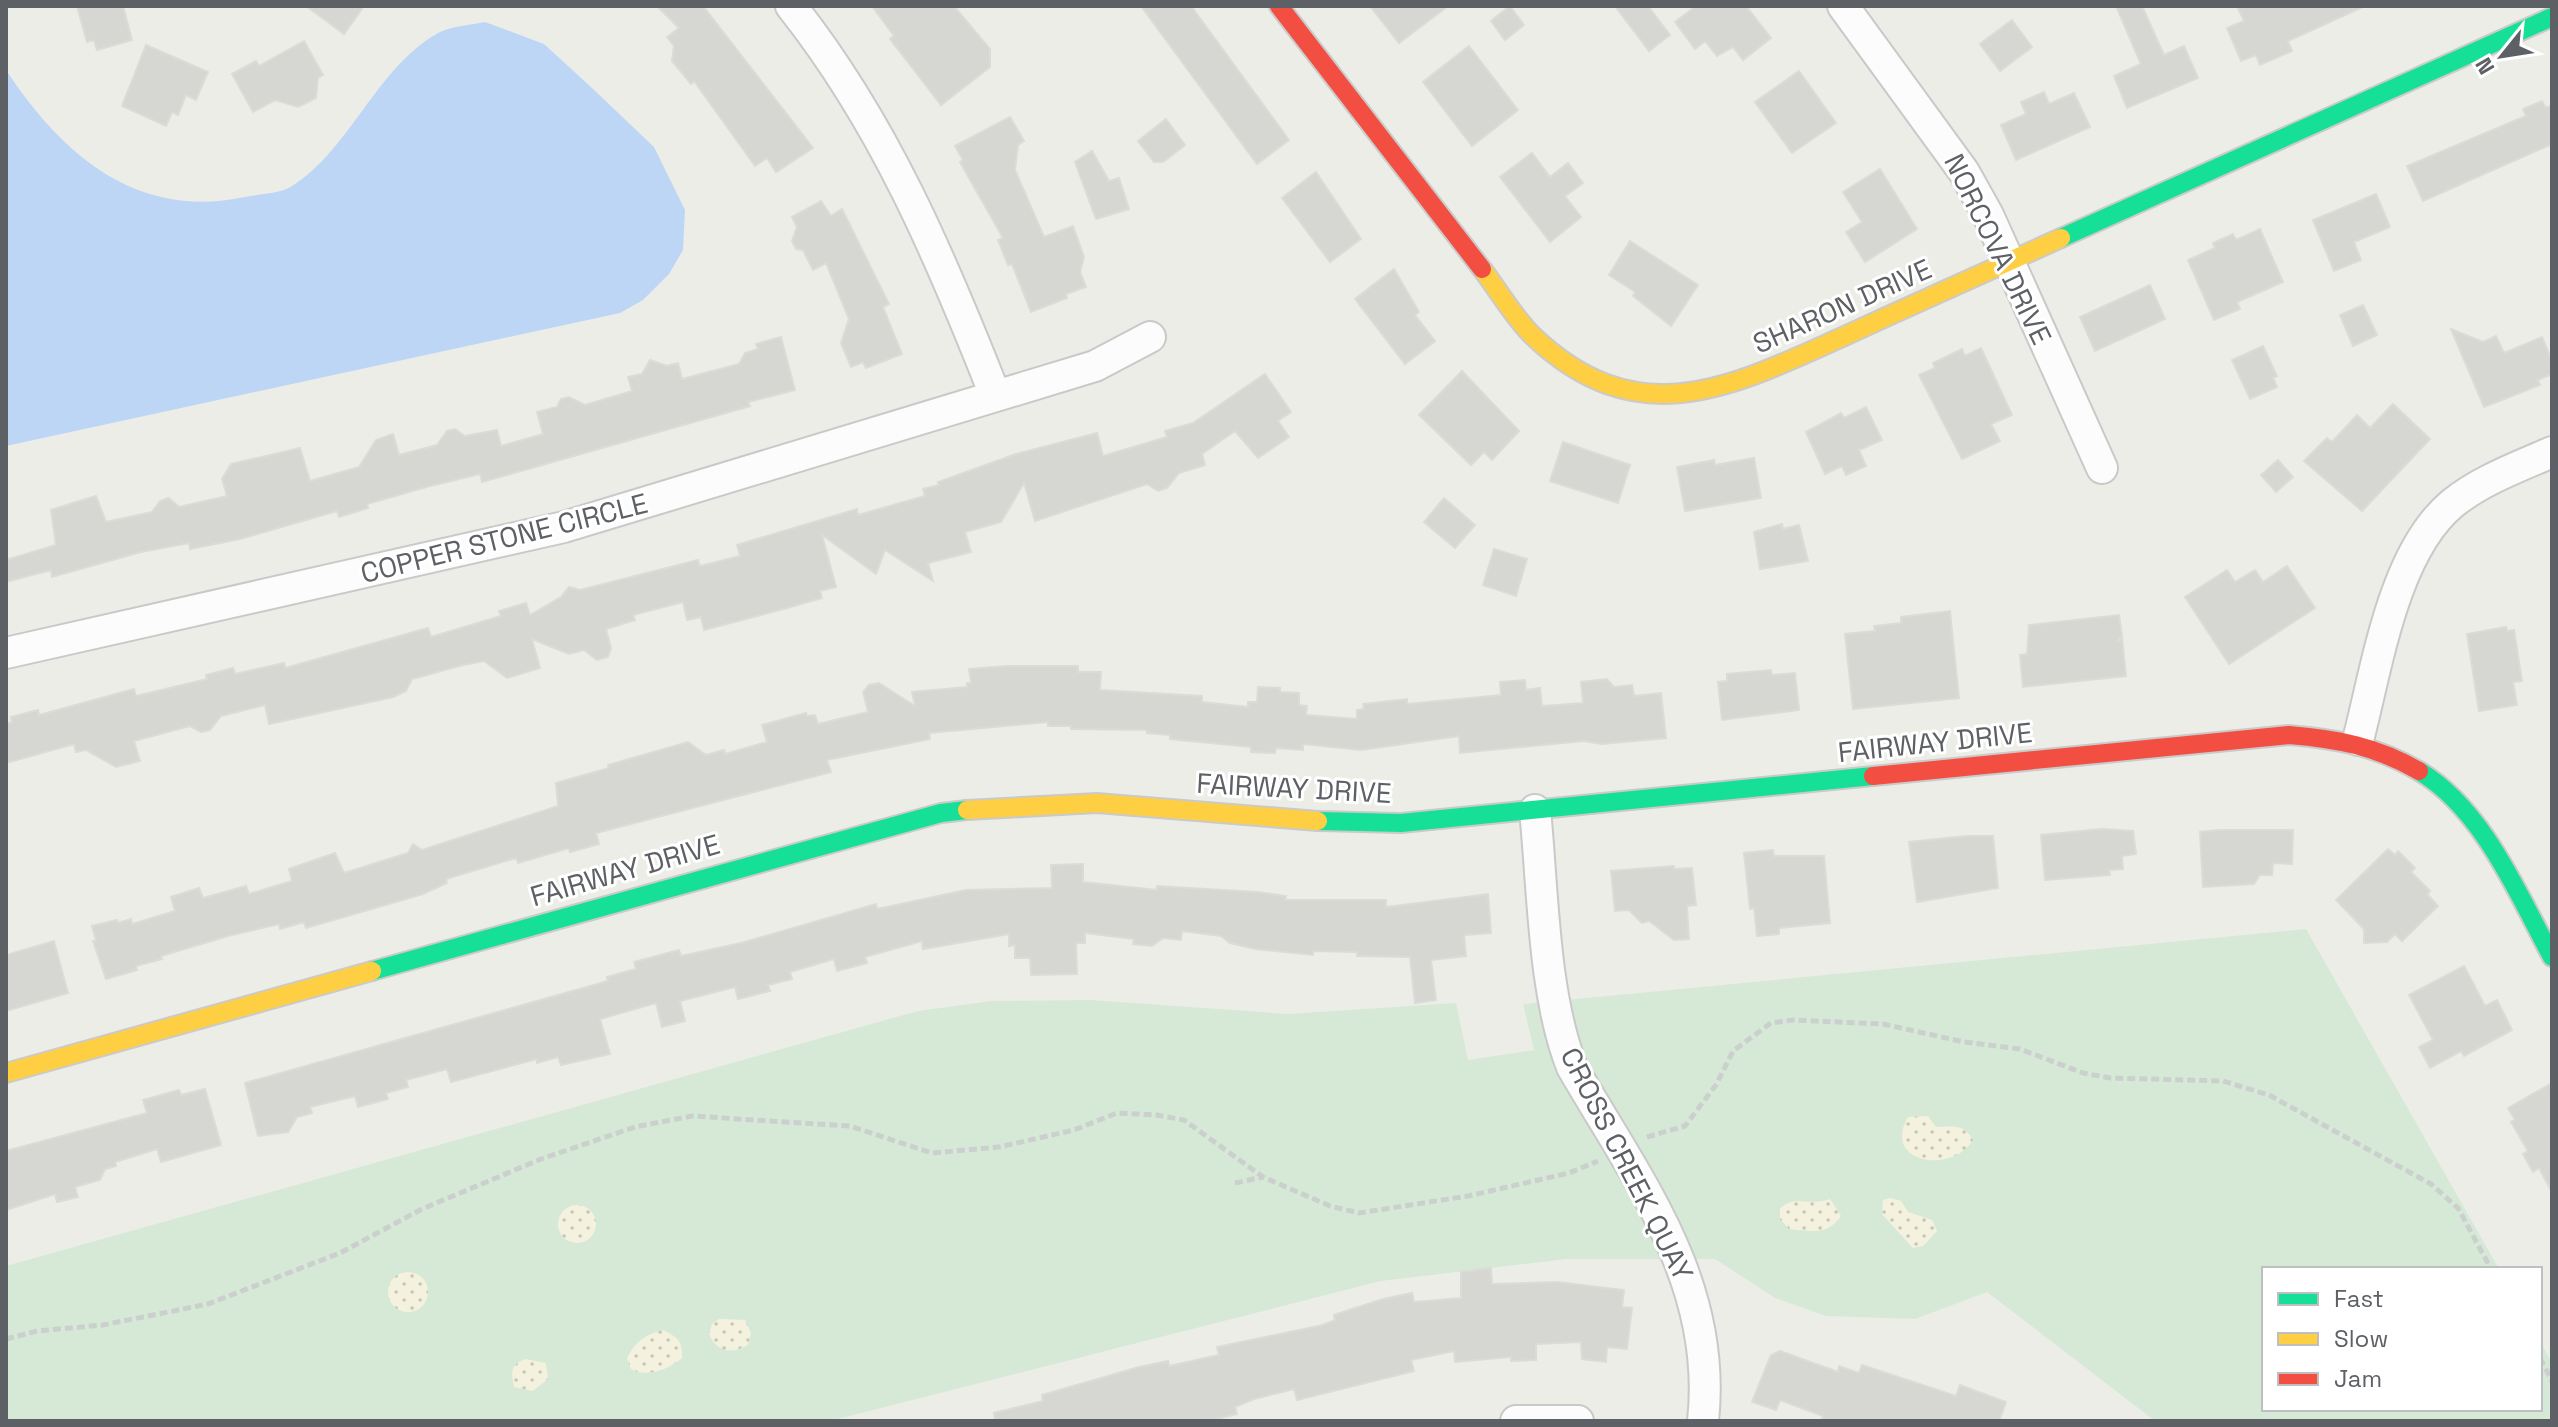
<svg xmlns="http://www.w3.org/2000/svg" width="2558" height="1427" font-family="'Space Grotesk',sans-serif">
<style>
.grass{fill:#d6e9d6}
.sand{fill:url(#sand-dots)}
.water{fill:#bdd6f5}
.building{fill:#d6d6d3;stroke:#dcdbd7;stroke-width:2}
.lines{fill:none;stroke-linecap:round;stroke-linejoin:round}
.street-casing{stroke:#c9c9c9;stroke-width:34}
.fast-casing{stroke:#cacaca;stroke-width:22}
.slow-casing{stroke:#cacaca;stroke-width:22}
.jam-casing{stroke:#cacaca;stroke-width:22}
.path{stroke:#cbcfce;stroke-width:5;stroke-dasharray:8 4;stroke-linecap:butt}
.street{stroke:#fcfcfc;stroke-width:30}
.fast{stroke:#16e098;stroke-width:18}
.slow{stroke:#ffcf43;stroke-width:18}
.jam{stroke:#f24e42;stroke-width:18}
.labels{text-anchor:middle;stroke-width:6;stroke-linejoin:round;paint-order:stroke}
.street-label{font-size:28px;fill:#5d6065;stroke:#fff}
</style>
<defs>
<pattern id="sand-dots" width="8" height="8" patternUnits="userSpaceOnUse" patternTransform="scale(2)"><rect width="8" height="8" fill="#f4f2df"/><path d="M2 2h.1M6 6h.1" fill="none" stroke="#c9c7b8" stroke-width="1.8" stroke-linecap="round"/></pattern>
</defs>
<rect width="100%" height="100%" fill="#edede8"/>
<path class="grass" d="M2306 929 2499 1269H2264V1409H2540V1341L2552 1363V1421H2155L1987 1292 1915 1319 1826 1316 1775 1298 1715 1259H1567L1381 1281 830 1421H6V1266L918 1011 991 1001 1091 1000 1288 1014 1456 1003 1468 1060 1534 1050 1523 1004Z"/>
<path class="sand" d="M1928 1116 1936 1127C1953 1127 1963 1123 1973 1140 1952 1175 1881 1163 1908 1117Z
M1890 1198 1901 1201 1908 1212 1932 1220 1937 1231 1923 1246 1913 1248 1882 1214 1883 1200Z
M1830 1199 1841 1216C1827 1236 1812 1231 1789 1229L1780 1219V1209C1794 1194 1807 1207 1830 1199Z
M558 1224a19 19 0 1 1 38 0a19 19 0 1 1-38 0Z
M388 1292a20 20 0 1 1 40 0a20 20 0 1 1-40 0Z
M719 1319 745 1320 751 1333 748 1345C732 1354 717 1353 709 1334L712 1324Z
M663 1330C677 1337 683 1341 682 1358 670 1369 647 1378 631 1369L627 1358C636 1341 645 1335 663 1330Z
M525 1359 546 1363 548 1379 533 1391 514 1387C511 1371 510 1366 525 1359Z"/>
<path class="water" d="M485 22 544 44 592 88 654 147 685 210 683 250 669 274 643 300 620 313 6 446V70C62 155 137 220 245 197 258 194 280 194 292 186 350 150 376 68 438 33 451 26 471 25 485 22Z"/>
<path class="building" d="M77 6H123L132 40 97 50 94 40 87 42Z
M306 6H364L344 34Z
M657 6H703L813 148 776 172 767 158 755 166 694 81 691 84 672 61 674 46 667 37 679 28Z
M872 6H954L990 49V67L941 105 890 39 894 36Z
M1141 6H1191L1289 140 1257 164Z
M1370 6H1448L1399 43Z
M1510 6 1524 25 1505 40 1491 21Z
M1615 6H1648L1670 35 1649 51Z
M1696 6H1746L1771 38 1743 60 1733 47 1717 56 1705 41 1695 49 1675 22Z
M2116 6H2142L2164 55 2184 46 2198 78 2127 108 2114 76 2141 64Z
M2237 6H2365L2288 41 2292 51 2260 65 2256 55 2241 61 2227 28 2244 21Z
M2012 20 2032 47 2000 71 1980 44Z
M304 41 323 75 318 78 316 98 298 107 275 100 253 112 232 74 256 61 259 66Z
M146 45 208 72 196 100 186 95 178 115 172 112 166 126 122 106Z
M1469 46 1518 110 1472 146 1423 82Z
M1799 71 1836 123 1792 153 1755 102Z
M2044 92 2049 104 2074 93 2090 127 2016 160 2001 125 2026 114 2021 102Z
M2542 101 2546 108 2552 105V144L2423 201 2407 166 2526 116 2523 109Z
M1010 117 1024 141 1018 145 1015 170 1044 237 1073 226 1084 257 1080 272 1086 287 1066 294 1067 298 1031 312 1012 264 1008 265 998 240 1003 238 960 162 963 160 955 146Z
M1166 119 1185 145 1163 162H1154L1138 141Z
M1092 151 1109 181 1119 178 1129 209 1096 219 1075 162Z
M1532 153 1550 177 1568 163 1583 183 1565 196 1581 217 1550 242 1500 177Z
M1880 169 1917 229 1865 262 1846 232 1862 222 1843 192Z
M1316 172 1361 239 1330 262 1282 198Z
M2376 194 2390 227 2354 242 2361 260 2334 271 2313 220Z
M821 201 831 216 842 209 889 304 883 307 902 354 866 368 863 362 851 367 841 343 849 319 826 263 813 270 803 250 796 249 792 241 797 227 792 217Z
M2260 229 2283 282 2237 302 2240 309 2214 320 2188 260 2215 248 2213 243 2233 234 2236 240Z
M1630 241 1698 285 1671 326 1633 296 1635 292 1609 275Z
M1394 269 1419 312 1415 315 1435 341 1405 364 1355 299Z
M2150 285 2165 319 2095 351 2080 317Z
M2363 305 2377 335 2353 346 2340 315Z
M2451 329 2483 342 2496 336 2504 353 2542 337 2552 361V374L2538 380 2540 385 2484 407Z
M781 337 795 390 748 402 750 406 482 482 480 474 430 486 367 504 368 508 339 517 337 511 240 539 190 549 189 543 141 552 52 577 51 570 6 582V560L56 545 51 510 76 502 96 496 106 522 152 512 160 501 169 498 179 507 227 496 222 479 231 464 300 448 310 481 359 467 376 440 393 434 399 455 437 445 447 431 455 429 465 436 497 430 501 446 543 434 537 412 557 407 561 399 569 397 585 405 632 391 628 377 642 374 650 360 667 366 678 363 682 379 739 364 745 353 758 349 756 344Z
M2263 346 2277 376 2273 378 2277 387 2250 399 2232 360Z
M1981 348 2012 415 1991 424 2000 441 1962 459 1919 375 1935 368 1933 363 1962 349 1965 356Z
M1462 371 1519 431 1492 460 1484 452 1471 465 1419 415Z
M1265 374 1291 412 1278 421 1289 437 1258 458 1235 431 1202 454 1205 465 1179 473 1167 488 1158 491 1147 484 1035 521 1024 483 1001 522 965 532 971 552 928 563 933 581 885 550 876 574 822 535 836 587 820 591 822 598 787 608 704 630 701 617 687 620 683 602 633 615 635 620 606 629 611 648 608 657 597 660 584 650 569 654 532 639 540 668 507 678 484 661 463 665 412 679 406 691 393 697 269 724 265 705 221 716 210 730 201 732 190 726 134 741 140 761 116 767 86 750 76 752 74 744 6 763V724L12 722 11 717 38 710 39 715 134 689 136 696 207 679 206 675 233 668 235 674 284 663 285 668 428 628 431 637 501 616 499 611 526 603 530 615 561 597 569 587 580 590 698 560 700 566 740 556 737 545 857 509 858 515 925 496 923 489 939 485 938 482 1016 454 1097 433 1103 456 1167 437 1165 431 1193 423Z
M2393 404 2430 439 2362 511 2304 461 2327 438 2332 442 2357 415 2370 428Z
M1866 407 1882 440 1859 450 1866 466 1846 475 1842 466 1825 474 1806 432 1841 413 1844 418Z
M1563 442 1630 465 1618 503 1550 481Z
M1754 458 1761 498 1685 511 1677 467 1714 460 1715 465Z
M2278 460 2293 477 2276 492 2261 475Z
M1444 498 1475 525 1455 548 1424 522Z
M1782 524 1783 529 1799 525 1808 561 1760 569 1754 532Z
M1494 549 1527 559 1516 596 1483 585Z
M2287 566 2315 608 2229 664 2185 597 2227 570 2235 582 2255 570 2263 582Z
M1950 611 1959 698 1853 709 1845 634 1875 631 1874 626 1901 623V617Z
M2119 615 2122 636 2117 642 2122 638 2126 676 2023 687 2020 655 2027 654 2029 625Z
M2506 627 2507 631 2514 630 2522 681 2513 682 2517 705 2479 711 2467 634Z
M1007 666H1078V672H1101L1100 690 1202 696V702L1248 707V702H1257L1258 687 1280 688V692L1299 693V705L1307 706 1306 715 1357 719V710L1364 709 1363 704 1407 699V704L1501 695 1500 682 1525 680 1526 690 1540 688 1542 706 1583 703 1581 682 1607 679 1614 687 1632 685 1634 696 1661 693 1666 738 1602 744 1584 741 1460 753 1459 736 1361 750 1303 744V750L1276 748 1275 753 1251 752V747L1170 739V735L1147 733V730L1071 729V726H1048V722L929 733 930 739 827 760 831 772 596 833 599 844 570 852 569 848 518 863 516 858 446 879 447 883 423 894 306 928 304 922 280 929 279 924 228 936 161 956 162 959 136 966 137 970 106 979 93 941 96 940 92 926 117 920 118 923 131 919 132 924 175 911 171 897 199 888 203 898 246 886 249 894 292 881 289 869 335 853 344 873 408 853 413 844 422 850 558 806 556 783 609 768 608 765 688 742 706 755 724 750 725 754 767 742 762 725 806 713 807 716 815 715 818 724 868 712 863 692 869 685 879 683 915 706 912 692 967 687V683H971L969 669Z
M1771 670 1772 675 1795 673 1799 710 1722 720 1718 682 1727 681V674Z
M2102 829 2133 831 2136 854 2122 856 2123 869 2109 870 2110 875 2045 880 2041 835Z
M2219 830H2293L2292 864 2273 863 2272 875H2260L2254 884 2203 887 2200 832Z
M1967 836H1993L1998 888 1917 902 1909 842Z
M2388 849 2395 855 2398 851 2415 868 2411 872 2430 891 2427 894 2438 906 2402 941 2395 934 2387 942 2364 943V929L2336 900Z
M1773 850 1774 856H1824L1830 923 1779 928V934L1757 936 1754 908 1750 909 1744 853Z
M1083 864V882L1157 890V886L1257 892 1286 896 1285 900H1386V907L1488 894 1491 933 1464 935 1466 956 1431 960 1436 1000 1415 1003 1410 957 1357 956V952L1313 951V955L1255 949 1230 943 1221 936 1182 931 1181 940 1163 938 1152 946 1133 944 1134 939 1085 933V943H1076L1077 974 1031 975 1030 958H1015V945L1009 946V934L923 949 922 941 865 957 867 963 837 971 834 959 790 972 792 979 768 985 770 991 738 999 735 987 680 1001 685 1021 662 1027 656 1003 600 1019 610 1054 561 1065 558 1057 537 1063V1059L451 1082 447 1069 406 1080 408 1087 386 1093 388 1099 358 1107 355 1096 310 1107 312 1113 297 1117 288 1132 258 1136 245 1083 608 981 607 977 636 969 634 962 679 950 681 956 741 943 876 904 877 909 966 890 1052 888 1051 865Z
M1674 866V869L1692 868 1696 905 1687 906 1689 939 1674 940 1649 921 1642 923 1629 910 1615 911 1611 871Z
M54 941 68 993 6 1011V955Z
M2464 966 2485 1006 2497 1000 2512 1030 2464 1056 2461 1051 2430 1068 2419 1047 2433 1040 2409 995Z
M2552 1083V1192L2539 1168 2533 1172 2523 1154 2528 1151 2511 1122 2515 1120 2508 1108Z
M205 1089 221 1145 161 1162 157 1149 115 1162 116 1166 105 1169 100 1180 75 1187 78 1197 57 1202 55 1194 6 1210V1151L147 1113 143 1100 179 1090 181 1095Z
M1491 1268 1492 1284 1558 1282 1624 1290 1622 1307 1632 1308 1627 1349 1607 1347 1606 1362 1582 1359 1581 1342 1536 1344V1360L1511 1361V1357L1455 1362 1454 1351 1411 1360 1414 1371 1297 1400 1294 1389 1254 1399 1235 1407 1237 1414 1208 1421H995L994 1413 1043 1401 1042 1395 1139 1367 1168 1361 1169 1366 1219 1355 1217 1347 1323 1325 1335 1320 1334 1315 1383 1299 1412 1293 1414 1302 1461 1298V1272Z
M1780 1351 1838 1372 1839 1366 1859 1373 1862 1365 1956 1396 1960 1385 2006 1402 1999 1421H1821L1823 1416 1780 1400 1776 1410 1752 1402 1771 1355Z"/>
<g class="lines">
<defs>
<path id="street" d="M791 6C884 123 941 258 995 395
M1843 6 1964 172 1988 215 2102 468
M6 653 564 527 1095 366 1150 337
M2358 740C2377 668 2393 552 2453 503 2482 480 2518 467 2552 452
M1535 810C1543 889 1543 994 1572 1067 1638 1181 1718 1283 1703 1421
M1516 1421H1578"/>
<path id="fast" d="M2061 238 2552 17
M2419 771C2483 809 2518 894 2552 957
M1318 821 1401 823 1873 776
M372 971 941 813 967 810"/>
<path id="slow" d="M1482 269C1499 291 1514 318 1534 337 1637 434 1729 388 1838 339 1912 305 1986 272 2061 238
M967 810 1097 803 1318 821
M6 1073 372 971"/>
<path id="jam" d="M1279 6 1482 269
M1873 776 2289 735C2337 739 2376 746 2419 771"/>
</defs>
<use href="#street" class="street-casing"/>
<use href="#fast" class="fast-casing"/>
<use href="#slow" class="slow-casing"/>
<use href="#jam" class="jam-casing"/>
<path class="path" d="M1647 1137 1685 1126 1716 1085 1733 1051 1771 1023 1793 1020 1883 1024 1964 1042 2020 1049 2083 1073 2110 1078 2223 1081 2269 1095 2431 1184 2458 1208 2491 1269
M1235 1183 1263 1177
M6 1339 37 1331 103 1325 208 1304 340 1253 422 1209 541 1159 635 1127 692 1116 850 1126 932 1153 999 1147 1074 1130 1117 1113 1157 1115 1184 1120 1263 1177 1330 1206 1359 1213 1468 1196 1569 1173 1598 1161
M2540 1358 2552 1381"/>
<use href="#street" class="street"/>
<use href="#fast" class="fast"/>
<use href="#slow" class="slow"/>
<use href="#jam" class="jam"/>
</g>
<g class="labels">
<g class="street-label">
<text transform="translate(1998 249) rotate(64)" y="10">NORCOVA DRIVE</text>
<text transform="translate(1842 306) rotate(-24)" y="10">SHARON DRIVE</text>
<text transform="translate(504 538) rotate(-14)" y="10">COPPER STONE CIRCLE</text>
<text transform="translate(1935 742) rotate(-6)" y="10">FAIRWAY DRIVE</text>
<text transform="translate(1294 788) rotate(3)" y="10">FAIRWAY DRIVE</text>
<text transform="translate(625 870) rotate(-16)" y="10">FAIRWAY DRIVE</text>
<text transform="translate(1627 1164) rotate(63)" y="10">CROSS CREEK QUAY</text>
</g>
</g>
<rect width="2558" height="1427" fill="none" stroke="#5d6065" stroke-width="16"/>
<rect x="2262" y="1267" width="280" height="144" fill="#ffffff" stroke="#bebfc1" stroke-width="2"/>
<rect x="2278" y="1293" width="40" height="12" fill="#16e098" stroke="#bebfc1" stroke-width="2"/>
<text x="2334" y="1307" font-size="24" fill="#5d6065">Fast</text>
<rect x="2278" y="1333" width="40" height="12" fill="#ffcf43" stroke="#bebfc1" stroke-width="2"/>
<text x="2334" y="1347" font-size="24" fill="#5d6065">Slow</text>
<rect x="2278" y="1373" width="40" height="12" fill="#f24e42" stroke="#bebfc1" stroke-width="2"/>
<text x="2334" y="1387" font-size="24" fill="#5d6065">Jam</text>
<g transform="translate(2502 56) rotate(240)" stroke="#ffffff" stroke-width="6" paint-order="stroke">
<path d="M0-6L14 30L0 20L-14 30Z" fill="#5d6065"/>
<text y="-12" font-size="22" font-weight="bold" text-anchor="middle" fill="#5d6065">N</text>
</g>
</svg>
